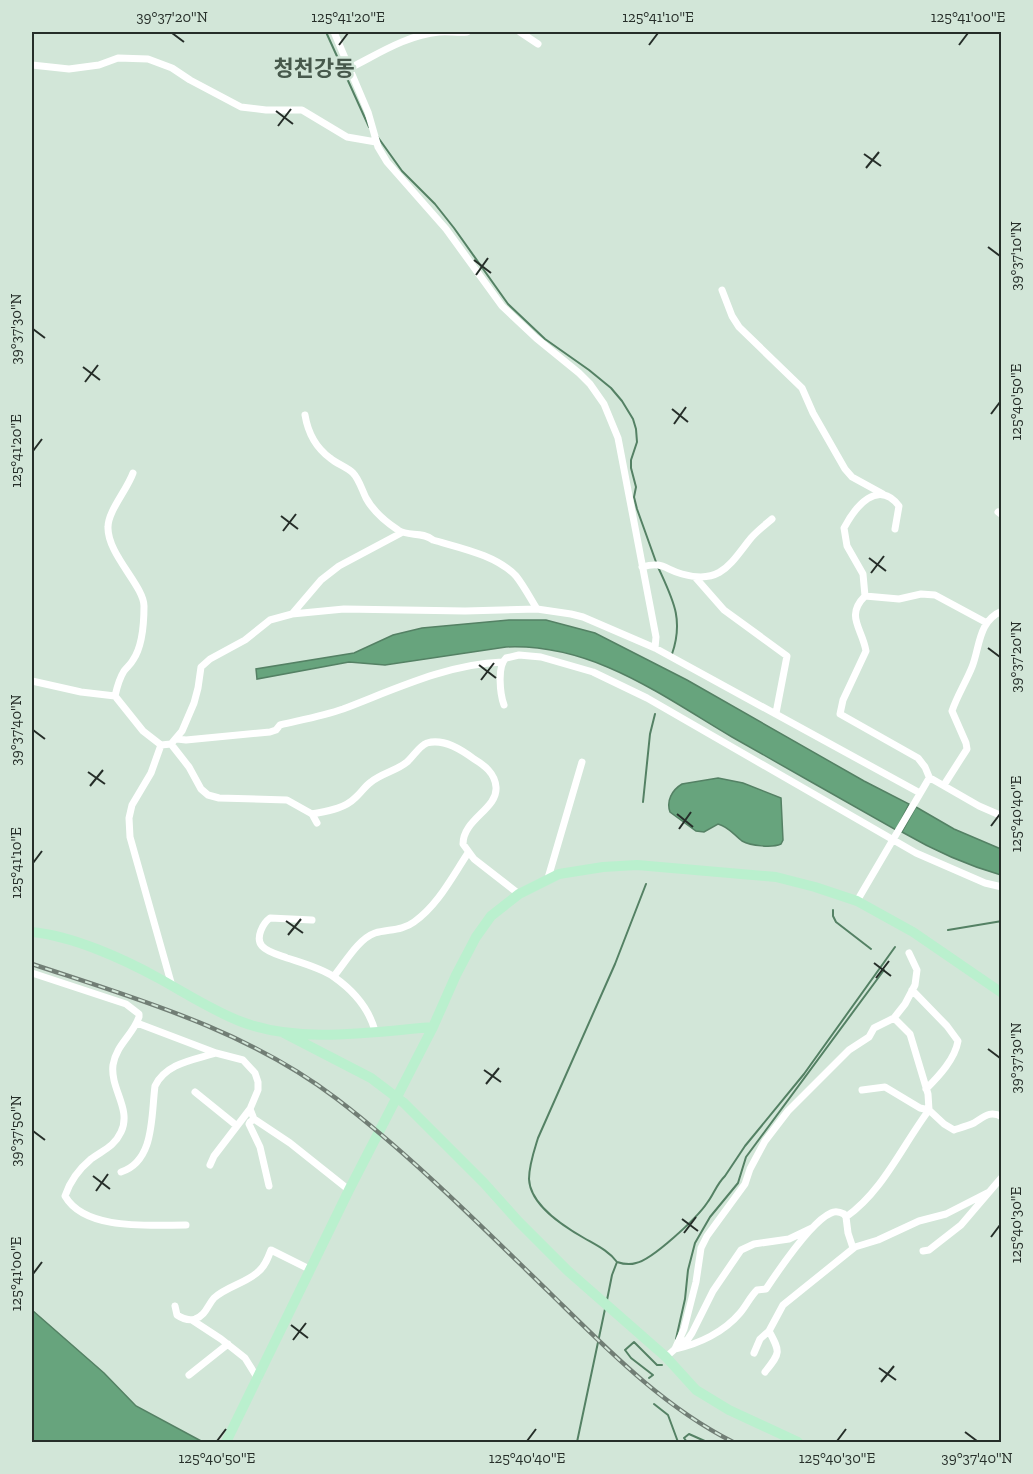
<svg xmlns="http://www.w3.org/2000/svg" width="1033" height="1474" font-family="'Zilla Slab','Noto Sans KR',serif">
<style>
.water{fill:#67a47d;stroke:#548164;stroke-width:1.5}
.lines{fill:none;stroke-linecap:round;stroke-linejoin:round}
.stream{stroke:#548164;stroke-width:2}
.minor{stroke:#fff;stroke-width:7}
.primary{stroke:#baf0ce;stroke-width:10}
.rail-casing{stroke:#717e75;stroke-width:4.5}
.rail{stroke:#d2e6d8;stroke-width:2;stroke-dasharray:7;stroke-linecap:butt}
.ticks{fill:none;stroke:#262e29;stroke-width:2}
.labels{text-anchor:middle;stroke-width:5;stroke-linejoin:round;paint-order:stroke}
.quarter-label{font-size:22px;font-weight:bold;fill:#47594c;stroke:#d2e6d8}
.neatline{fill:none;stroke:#262e29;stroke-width:2}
.ticks-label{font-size:15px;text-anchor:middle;fill:#262e29}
</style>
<rect width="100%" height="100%" fill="#d2e6d8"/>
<path class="water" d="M509 620H546L595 633 687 680 864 781 909 804 896 830C841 799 787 768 732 737 661 695 592 643 506 647L385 665 349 662 257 679 256 669 354 653 393 635 422 628Z
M718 778 743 783 781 798 783 840 781 844C772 848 751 846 742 841 733 834 729 827 718 824L704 832 696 831 670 812C666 801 672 790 682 784Z
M916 807 954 829 1001 849V875C966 865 933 850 902 832Z
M32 1310 104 1373 136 1406 203 1442H32Z"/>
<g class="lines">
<path class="stream" d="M326 32 369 127
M377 136 402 171 435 204 454 228 508 304 545 339 589 370 611 388 622 401 633 419 636 429 637 442 631 460V468L636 487 634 497 637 509 656 562
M658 567C673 600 684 619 672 654
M643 802 650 734 655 714
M833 910V916L836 922 871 949
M948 930 1002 921
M617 1262C609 1251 596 1245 584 1238 563 1226 530 1205 529 1179 529 1165 534 1151 538 1138L615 964 646 884
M607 1300 612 1275 617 1262C623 1264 630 1265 636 1263 652 1260 697 1218 707 1203 714 1194 716 1185 725 1176L745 1146 804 1074 895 947
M676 1339 685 1299 688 1270 695 1243 710 1217 738 1183 746 1157 884 970
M649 1378 653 1375 631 1358 625 1350 634 1342 657 1365H662
M654 1404 668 1415 678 1442
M577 1442 605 1309
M687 1442 684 1438 689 1434 707 1442"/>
<path class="minor" d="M334 32 368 112 378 147 387 162 446 229 502 306 536 338 579 373 590 384 604 404 618 438 656 637 655 648
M520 32 538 44
M32 65 69 69 99 65 118 58 148 59 172 68 190 80 241 107 266 110H302L347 137 376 142
M350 68C378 54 407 35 439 32 448 31 458 33 467 32
M722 290 732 316 739 327 802 388 813 413 845 469 852 477 883 494
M305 415C308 433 315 447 330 458 337 464 347 467 353 473 359 479 362 490 366 498 373 511 386 522 398 530 408 537 422 531 433 540 460 548 496 555 516 576 524 586 530 598 537 609
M133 473C127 490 108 511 108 527 107 554 144 586 144 606 144 622 142 647 133 660 131 664 127 667 124 671 119 679 117 687 115 696L143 731 161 745 171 744 182 731 194 703 198 688 201 667 210 659 245 640 270 620 292 614 344 609 465 611 537 609 571 614 583 617 655 648 920 793
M998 512 1002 515
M642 567C663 561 664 569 682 574 721 585 730 564 751 538 757 531 765 525 772 519
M695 577 724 610 787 656 776 713
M865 596 863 574 847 546 844 528C855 507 878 478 899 506L895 529
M292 614 321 580 339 566 401 533
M32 681 81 692 115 696
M504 705C500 694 497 666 506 658L519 655 541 657 593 672 647 698 916 853 985 883 1002 887
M177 739 186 740 270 732 276 730 280 725C301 720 323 716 343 709 393 690 447 664 502 662
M171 744 189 767 201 789 208 795 219 798 287 800 312 814 317 823
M161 745 151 773 132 805 129 818 130 837 172 986
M930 779 925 767 918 758 840 714 843 700 866 651C862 628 845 616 865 596L899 599 921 594 935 595 987 623
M944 785 967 749 966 743 952 711C957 696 966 682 972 667 980 647 978 621 1002 611
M312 814C327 811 344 809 355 798 361 793 365 786 371 782 382 773 396 771 407 762 414 756 419 746 427 743 444 738 462 750 474 759 484 765 495 773 496 787 498 809 463 819 463 844L474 859 519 894
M548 878 582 762
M857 901 928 780 932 779 979 806 1002 816
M312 920 270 918C263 923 255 938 262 946 267 952 279 955 287 958 302 963 321 968 334 977 354 991 369 1009 375 1031
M32 973 126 1004 139 1014V1017C133 1035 116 1045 113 1065 110 1089 132 1109 121 1132 114 1147 103 1150 91 1159 79 1169 70 1181 65 1196 85 1231 150 1225 186 1225
M334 976C345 963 358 939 375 933 388 929 402 931 414 922 438 905 452 877 468 853
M912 990 947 1026 958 1041C955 1059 939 1076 926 1089
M894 1018 910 1034 928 1094 929 1110 944 1124 954 1130C960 1128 967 1126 974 1123 984 1117 990 1110 1002 1117
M137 1023 216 1053 243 1060 255 1073 258 1082V1090L250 1109 254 1119 290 1143 349 1190
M195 1092 237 1126
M254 1119 250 1122 249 1124 260 1147 269 1186
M210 1165 214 1156 250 1109
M121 1172C155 1161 151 1116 155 1086 166 1063 194 1060 216 1053
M853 1248 848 1233 846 1217C883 1191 902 1146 929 1110L920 1108 885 1087 862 1090
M923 1251 929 1250 961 1225 1002 1177
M175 1306 177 1315C183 1319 188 1321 195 1319 206 1315 207 1306 214 1298 227 1286 247 1283 259 1271 265 1266 268 1258 271 1250L311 1270
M192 1320 221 1339 245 1358 258 1379
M677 1347 688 1339 692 1333 713 1291 741 1250 754 1244 789 1239 812 1228
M675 1349C699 1344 724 1332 740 1313 746 1306 750 1297 757 1290L766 1289C778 1271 812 1221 831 1213 835 1211 840 1212 844 1214L846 1217
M754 1353 760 1339 769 1331 783 1305 855 1247 878 1240 919 1221 946 1214 987 1193
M666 1357 675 1349 684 1329 696 1282 701 1248 707 1236 745 1184 750 1169 765 1141 788 1111 849 1050 869 1037 874 1028 894 1018 905 1004 915 985 917 970 909 953
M765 1372C780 1353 781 1353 769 1331
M189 1375 228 1344"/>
<path class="primary" d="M32 932C73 936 124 959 160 979 187 994 213 1011 242 1022 300 1044 371 1032 433 1027
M284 1033 371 1078 404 1103 484 1183 518 1221 568 1271 666 1357 696 1390 729 1410 798 1442
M226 1442 349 1190 433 1027 456 975 476 937 491 916 519 894 559 874 603 867 637 865 776 877 815 887 857 901 913 932 1002 993"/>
<defs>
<path id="rail" d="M32 964C137 999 247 1030 337 1099 413 1157 482 1227 551 1294 607 1349 662 1406 733 1442"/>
</defs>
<use href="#rail" class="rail-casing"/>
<use href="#rail" class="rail"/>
</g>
<path class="ticks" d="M172 33 184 42M339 45 348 33M649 45 658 33M959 45 968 33M276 111 293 124M278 126 291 109M864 154 881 166M866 168 879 152M988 247 1000 256M474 260 491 273M476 275 488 258M33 329 45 338M83 367 100 380M85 382 98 365M672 409 688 422M991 414 1000 402M674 424 686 407M33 451 42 439M281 516 298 529M283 531 296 514M869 558 886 571M871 573 884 556M988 648 1000 657M479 665 496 678M481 680 494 663M33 730 45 739M88 772 105 784M90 786 103 770M677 814 693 827M991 826 1000 814M679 829 691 812M33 863 42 851M286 921 303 933M288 935 301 919M874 963 891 976M876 978 889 961M988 1049 1000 1058M484 1070 501 1082M486 1084 499 1068M33 1131 45 1140M93 1176 110 1189M96 1191 108 1174M682 1219 698 1231M684 1233 696 1217M991 1237 1000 1225M33 1274 42 1262M291 1325 308 1338M293 1340 306 1323M879 1368 896 1380M881 1382 894 1366M965 1432 977 1441M217 1441 226 1429M527 1441 536 1429M837 1441 846 1429"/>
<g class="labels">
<g class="quarter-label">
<text x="314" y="76">청천강동</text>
</g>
</g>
<rect width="1033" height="1474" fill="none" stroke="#d2e6d8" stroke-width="66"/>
<rect x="33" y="33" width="967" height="1408" class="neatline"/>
<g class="ticks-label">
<text x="172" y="22">39°37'20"N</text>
<text x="348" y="22">125°41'20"E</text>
<text x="658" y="22">125°41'10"E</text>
<text x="968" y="22">125°41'00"E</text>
<text transform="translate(1016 256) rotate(-90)" y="5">39°37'10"N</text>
<text transform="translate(16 329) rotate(-90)" y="5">39°37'30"N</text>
<text transform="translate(1016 402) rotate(-90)" y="5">125°40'50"E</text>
<text transform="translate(16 451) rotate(-90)" y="5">125°41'20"E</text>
<text transform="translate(1016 657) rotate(-90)" y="5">39°37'20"N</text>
<text transform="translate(16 730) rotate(-90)" y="5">39°37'40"N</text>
<text transform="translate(1016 814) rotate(-90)" y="5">125°40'40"E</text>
<text transform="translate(16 863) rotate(-90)" y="5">125°41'10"E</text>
<text transform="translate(1016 1058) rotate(-90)" y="5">39°37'30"N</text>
<text transform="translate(16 1131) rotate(-90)" y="5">39°37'50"N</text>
<text transform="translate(1016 1225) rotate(-90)" y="5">125°40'30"E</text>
<text transform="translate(16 1274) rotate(-90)" y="5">125°41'00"E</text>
<text x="217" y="1463">125°40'50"E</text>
<text x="527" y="1463">125°40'40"E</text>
<text x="837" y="1463">125°40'30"E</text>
<text x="977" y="1463">39°37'40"N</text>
</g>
</svg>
